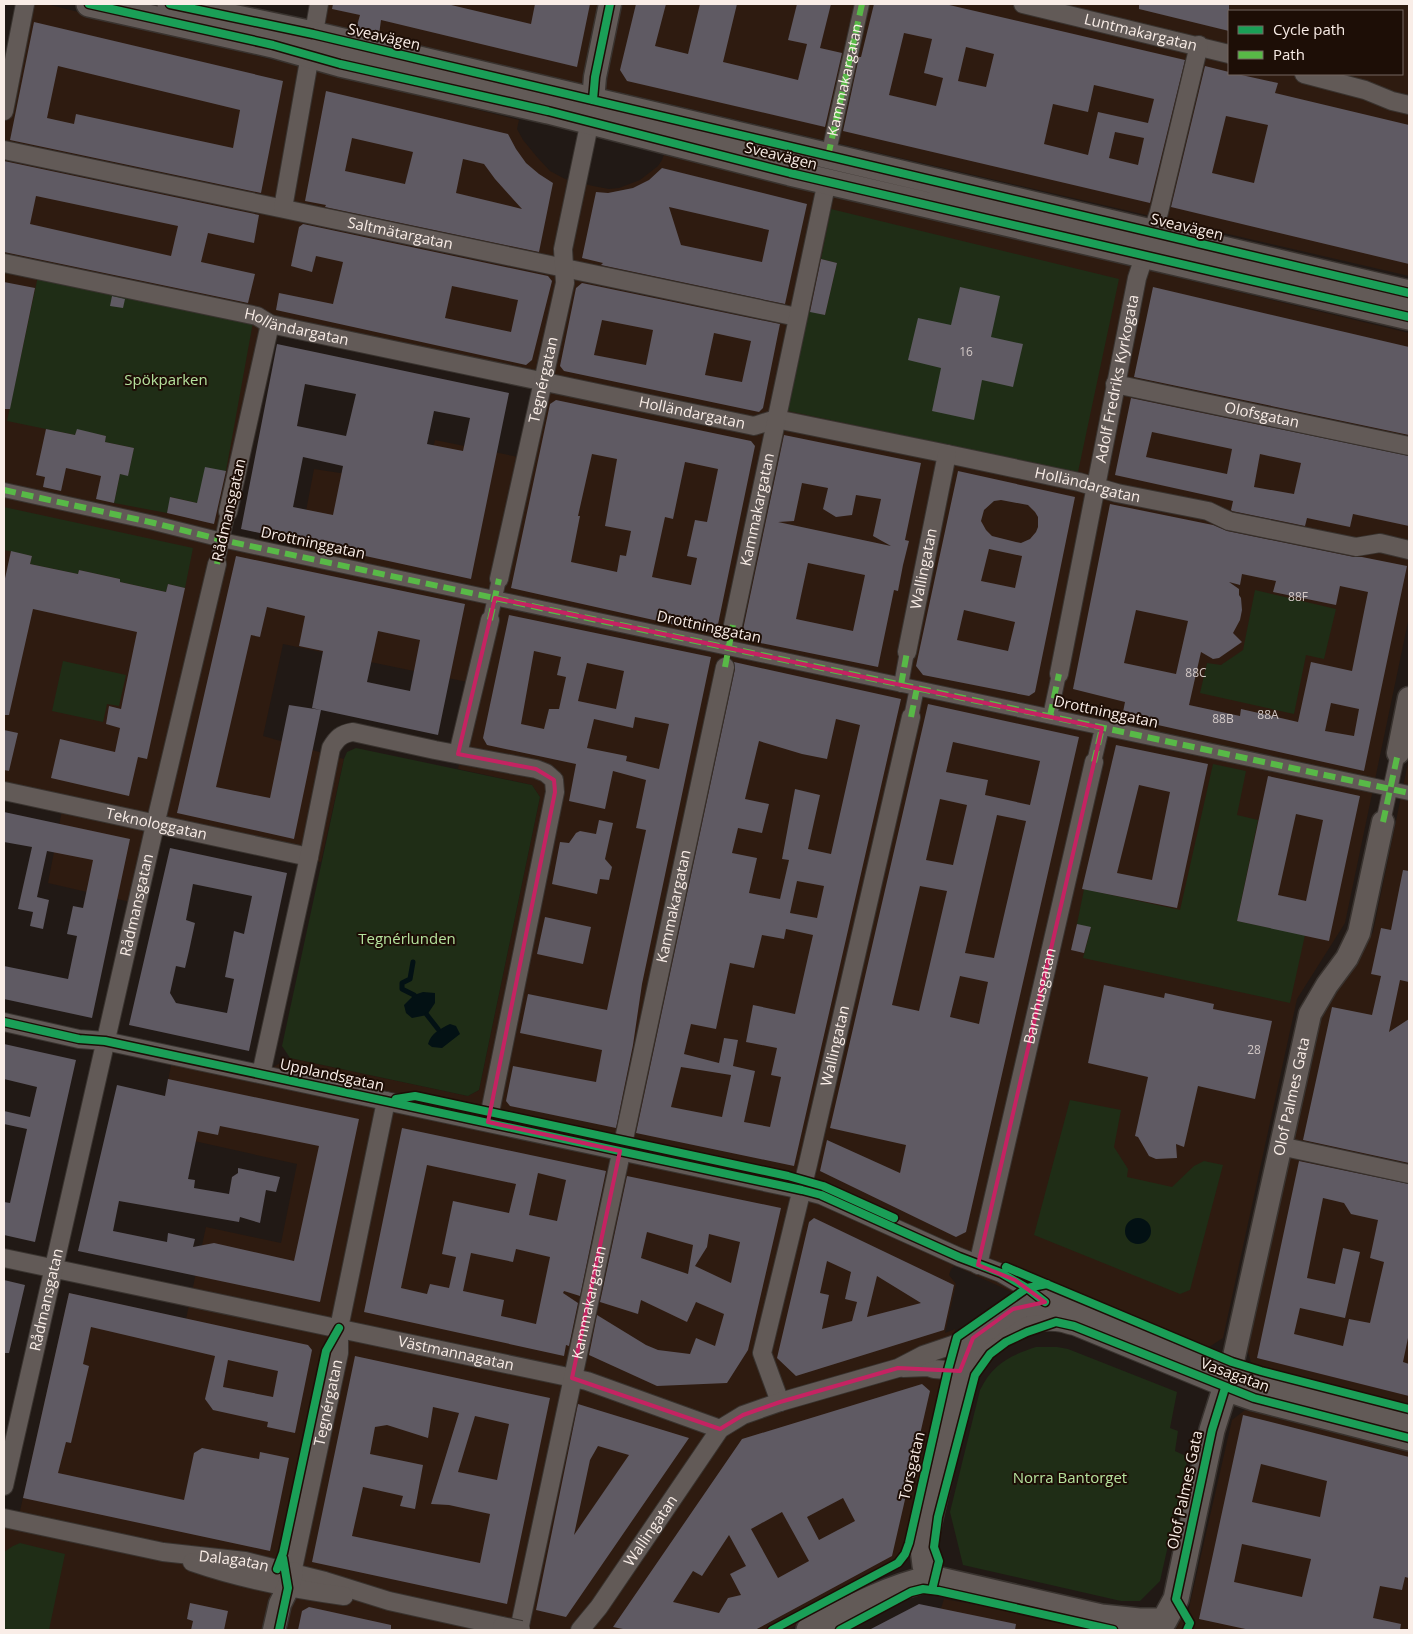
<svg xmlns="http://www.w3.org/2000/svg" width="1413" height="1634" font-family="'Open Sans',sans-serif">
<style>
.built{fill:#2e1b10;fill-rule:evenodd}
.green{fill:#1f2d16}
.water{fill:#031114}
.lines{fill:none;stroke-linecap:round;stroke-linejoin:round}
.stream{stroke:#031114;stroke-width:5}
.building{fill:#5f5a63;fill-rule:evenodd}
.pedestrian-casing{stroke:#39332f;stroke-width:16}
.minor-casing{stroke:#39332f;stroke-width:20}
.tertiary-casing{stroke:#39332f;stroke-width:25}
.secondary-casing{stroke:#39332f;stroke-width:28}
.pedestrian{stroke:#625a57;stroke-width:14}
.minor{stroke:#625a57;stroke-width:18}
.tertiary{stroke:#625a57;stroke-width:22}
.secondary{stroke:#625a57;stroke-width:25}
.minor-bridge-casing{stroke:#39332f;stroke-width:20;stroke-linecap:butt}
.minor-bridge{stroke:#625a57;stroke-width:18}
.quiet{stroke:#58b947;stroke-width:6;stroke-dasharray:12 6;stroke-linecap:butt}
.cycleway-casing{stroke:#1d0e06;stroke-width:11}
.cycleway{stroke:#1a9f57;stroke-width:8}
.marked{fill:none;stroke:#c52362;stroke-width:4;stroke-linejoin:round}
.labels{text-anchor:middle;stroke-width:4;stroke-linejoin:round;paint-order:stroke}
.number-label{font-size:12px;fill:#d2c8c6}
.street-label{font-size:15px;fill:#f9ede7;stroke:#1d0e06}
.park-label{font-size:15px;fill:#b5e29d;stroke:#1d0e06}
</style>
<rect width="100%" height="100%" fill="#211915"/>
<path class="built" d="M25 4H46L519 120 517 129 523 140 537 157 550 171 565 179 593 186 609 189 619 188 640 180 658 166 662 160 664 154 1409 333V617L1345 923 1297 999 1223 1338 1209 1347 1054 1285 1012 1292 955 1266 951 1269 949 1275 956 1284 945 1333 955 1329 946 1398 917 1542 899 1567 788 1630H4V1517L18 1520 69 1293 186 1319 206 1227 281 1243 297 1164 158 1133 173 1055 262 1073 290 1058 468 1096 479 1090 540 797 532 785 458 769 477 684 283 644 263 736 344 759 321 862 156 826 139 904 48 883 63 805 4 792V104ZM271 325 539 384 523 458 435 440 425 479 372 467 340 473 314 469 299 548 226 533Z
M320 4H1409V276L316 22ZM1229 11H1402V74H1229Z
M1409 758V1405L1252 1366 1246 1345 1319 1011 1352 970 1373 932Z
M1245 1410 1409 1450V1630H1148L1188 1612 1232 1420Z
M944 1599 1118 1630H934Z"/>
<path class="green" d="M831 209 1119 279 1078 472 788 411 809 311 825 315 837 263 821 259Z
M38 276 253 322 226 471 197 503 171 497 167 513 114 503 120 474 128 475 134 448 105 442 106 436 77 430 75 435 7 421Z
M4 507 193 548 185 588 168 584 166 592 120 582V579L79 570 78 574 30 564 32 556 4 550Z
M1255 590 1336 609 1324 659 1306 655 1294 714 1200 693 1207 663 1221 665 1243 650Z
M63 661 126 675 119 706 107 704 103 722 52 711Z
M356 748 532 785 540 797 479 1090 468 1096 290 1058 282 1046 344 759 347 752Z
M1213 764 1246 771 1237 815 1258 820 1237 921 1305 935 1290 1003 1083 958 1091 928 1077 924 1084 889 1180 910Z
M1070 1100 1121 1110 1114 1147 1128 1169 1127 1177 1172 1187 1194 1166 1204 1161 1223 1165 1190 1290 1180 1294 1034 1235Z
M1036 1347H1057L1068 1349 1177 1392 1170 1428 1178 1431 1175 1451 1188 1457 1160 1581 1140 1601H1121L963 1565 950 1512 980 1390C993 1364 1009 1356 1036 1347Z
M20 1543 65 1554 49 1630H4V1552L13 1546Z"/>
<path class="water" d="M423 992 435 993V1003L427 1015 412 1018 406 1013 404 1005 414 995Z
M450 1024 456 1026 460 1034 442 1048 432 1047 428 1044C431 1033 440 1029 450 1024Z
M1125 1231a13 13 0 1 1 26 0a13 13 0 1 1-26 0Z"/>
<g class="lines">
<path class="stream" d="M413 962 410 979 402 983V989L414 995
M427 1015 438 1029"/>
</g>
<path class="building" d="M333 4H447L531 24 535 4H590L577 67 381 20 379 35 356 29 360 15 332 9Z
M636 4H666L655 46 688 54 700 4H737L723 62 798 80 807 44 788 40 797 4H831L820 48 842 53 825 127 627 81 620 70Z
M874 4H945L1185 60 1150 203 843 131 859 57H861ZM904 33 932 39 924 73 943 78 936 106 889 95ZM966 47 994 54 986 87 958 81ZM1094 85 1154 99 1148 123 1098 112 1088 155 1044 144 1053 104 1088 112ZM1115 132 1144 138 1138 165 1109 158Z
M1139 4H1229V31L1139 9Z
M34 22 283 81 261 193 10 140ZM58 66 240 110 233 148 76 114 74 124 47 118Z
M1205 66 1229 72V74H1237L1278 83 1275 93 1409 125V264L1171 207ZM1226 116 1268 125 1254 183 1212 173Z
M326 91 508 134 516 149 526 163 539 174 553 183 539 252 325 207 326 205 305 201ZM352 138 413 152 405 184 345 171ZM463 159 484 164 495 179 522 209 456 193Z
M4 161 259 215 254 243 208 233 201 262 255 274 248 303 4 252ZM36 196 178 226 171 256 30 224Z
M662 168 807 204 785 304 601 265 603 263 582 258 596 192 608 193 633 188 649 180ZM669 207 769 230 762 262 681 245Z
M303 224 548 276 552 281 532 360 526 365 276 310 279 293 333 304 343 262 316 256 312 272 291 266 299 227ZM452 286 518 300 511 332 445 318Z
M821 259 837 263 825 315 810 312Z
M4 282 35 288 10 409H4Z
M582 283 780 324 763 408 759 412 564 371 560 366 576 288ZM602 320 653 330 646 365 594 355ZM714 333 751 341 742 382 705 375Z
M960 287 1000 296 991 337 1023 344 1013 387 982 380 974 420 932 411 941 368 908 360 918 318 951 325Z
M1153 287 1409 347V435L1134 377Z
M112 296 125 299 123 308 110 306Z
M277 344 509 393 471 579 241 529ZM305 384 356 394 346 436 297 426ZM434 411 470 418 463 451 427 444ZM303 457 343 466 333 515 293 507Z
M1131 398 1409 456V526L1353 514 1350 527 1307 518 1305 526 1232 511 1231 510 1233 501 1115 475ZM1152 432 1232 449 1227 474 1146 457ZM1260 454 1301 463 1294 494 1254 487Z
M556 400 751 441 755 446 716 634 511 588 550 404ZM592 454 617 459 605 526 631 531 626 556 620 555 617 572 571 562 580 516H578ZM685 462 718 469 707 522 695 520 687 556 697 558 691 585 652 577 665 517 673 519Z
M46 429 75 435 77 429 106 436 105 442 134 448 128 476 120 474 114 503 96 499 101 476 66 468 61 491 43 487 45 477 36 475Z
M784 435 921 463 905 540 909 541 903 565 898 591 894 590 878 667 741 639ZM802 483 828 488 823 509 836 517 852 515 856 495 881 499 873 536 891 546 778 522 794 521ZM808 563 865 575 853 631 796 619Z
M205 467 226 471 214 524 167 513 170 497 197 503Z
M958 471 1075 497 1035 692 1029 696 923 675 916 666ZM1001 500 1028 505 1035 512 1038 517V527L1036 532 1030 539 1021 543 1016 542 992 536 986 530 981 521 984 510 994 501ZM989 549 1022 556 1015 588 981 581ZM964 610 1015 622 1008 651 957 640Z
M1110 504 1213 525 1227 531 1354 557H1362L1407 566 1364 771 1122 717 1125 702 1073 689ZM1242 574 1276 581 1273 592 1336 605 1340 586 1368 592 1352 671 1311 662 1298 722 1241 709 1240 716 1189 705 1201 652 1213 659 1219 658 1242 642 1233 633 1240 620 1242 610 1241 598 1239 595V589L1229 582 1240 585ZM1136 610 1188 621 1176 674 1124 663ZM1331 703 1359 709 1354 736 1325 731Z
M11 551 32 556 30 564 78 574 79 570 120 579V582L166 592 168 584 185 588 147 759 138 757 129 796 51 778 60 739 115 752 120 728 106 724 109 706 121 709 137 632 33 609 9 715H4V583Z
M236 556 465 604 438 735 321 710 294 839 177 813ZM267 607 305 616 299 646 323 651 312 708 321 710 289 705 270 798 216 787 251 635 260 637ZM378 631 420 640 410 691 367 682Z
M509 615 711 657 642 984 633 1045 616 1128 510 1106 506 1101 513 1066 596 1082 602 1050 520 1033 528 994 607 1010 646 830 636 828 646 780 613 771 605 809 569 801 576 764 487 745 483 738ZM534 651 561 657 557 675 566 677 559 709H549L544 729 521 724ZM587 663 624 671 616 709 578 701ZM635 717 669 724 659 769 626 761 627 756 587 748 594 719 633 728Z
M734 662 901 699 794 1166 636 1133 735 669ZM836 719 860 725 831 854 808 849 820 795 795 789 782 859 789 860 780 899 749 893 757 858 732 853 738 828 762 833 769 804 745 799 759 741 802 754 827 759ZM797 881 824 886 817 918 790 913ZM786 929 813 935 795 1014 753 1005 746 1042 777 1048 771 1075 781 1077 770 1127 744 1122 755 1071 733 1066 738 1040 724 1038 719 1063 684 1054 691 1024 716 1029 730 963 754 968 762 935 784 939ZM681 1067 731 1075 722 1117 671 1107Z
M928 704 1079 737 966 1232 956 1237 820 1171 827 1140 900 1173 906 1145 830 1128ZM953 742 1040 761 1030 805 985 795 988 780 946 772ZM940 799 967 805 953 865 926 860ZM997 815 1026 821 994 958 965 953ZM920 886 947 891 919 1011 892 1005ZM960 976 988 982 979 1024 950 1017Z
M4 730 18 733 9 771 4 770Z
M1116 745 1208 764 1177 908 1082 889ZM1139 785 1170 792 1152 880 1117 873Z
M1268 776 1360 796 1329 941 1237 921ZM1296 814 1323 820 1306 901 1278 895Z
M4 812 130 839 92 1018 4 999V966L68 979 77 936 67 934 73 906 83 908 93 860 47 851 37 897 49 900 43 929 30 926 33 912 18 909 32 847 4 842Z
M599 820 613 823 605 859 612 867 609 880 600 879 597 894 552 884 560 842 569 843 576 833 580 831 596 834Z
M170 848 287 873 249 1051 129 1025ZM193 884 252 896 244 934 234 931 225 977 234 979 227 1013 176 1003 170 993 176 966 185 968 189 951 195 923 186 920Z
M1403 870 1409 871V982L1400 980 1389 1032 1409 1019V1163L1303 1140 1332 1007 1372 1015 1381 976 1371 974 1381 928 1391 930Z
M545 917 591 927 583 964 537 954Z
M1077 924 1091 927 1084 953 1071 950Z
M1104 985 1164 998 1165 993 1214 1004 1213 1009 1272 1021 1255 1099 1198 1086 1184 1147 1176 1144 1177 1158 1156 1159 1149 1156 1138 1137 1135 1136 1148 1077 1088 1063Z
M4 1044 76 1060 35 1242 4 1235V1202L10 1203 27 1129 4 1124V1111L30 1117 37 1087 4 1079Z
M168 1079 359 1119 320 1302 78 1251 117 1085 165 1096ZM220 1126 319 1146 294 1261 214 1243 193 1247 195 1239 168 1233 167 1242 113 1231 119 1201 239 1222 240 1217 260 1223 266 1190 276 1192 280 1177 238 1168V1173L232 1177 229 1194 194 1188 195 1180 188 1179 198 1131 218 1135Z
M402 1128 606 1171 580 1296 564 1291 563 1293 578 1303 569 1346 566 1345 564 1356 364 1312ZM427 1165 516 1184 509 1213 453 1201 442 1254 456 1257 449 1288 430 1284 427 1294 401 1288ZM538 1173 566 1180 557 1221 529 1215ZM516 1249 550 1257 536 1324 501 1316 504 1300 463 1291 471 1253 513 1262Z
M1299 1161 1409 1184V1333L1403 1362 1409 1364V1396L1257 1358ZM1323 1198 1344 1203 1351 1214 1378 1220 1370 1258 1384 1262 1370 1323 1349 1319 1343 1346 1294 1334 1300 1308 1345 1318 1360 1252 1343 1248 1335 1284 1307 1278Z
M627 1176 781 1208 748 1350 727 1383 657 1386 589 1355 597 1315 646 1345 658 1350 690 1354 696 1338 715 1346 724 1314 696 1302 687 1322 641 1300 638 1314 600 1302ZM647 1232 693 1245 688 1274 641 1258ZM709 1234 740 1242 731 1283 695 1266 707 1247Z
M814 1218 954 1285 944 1330 796 1376 777 1358 809 1222ZM827 1261 851 1272 845 1299 857 1302 852 1321 822 1329 829 1295 820 1293ZM877 1276 921 1303 867 1317Z
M4 1280 25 1285 9 1353H4Z
M69 1293 308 1345 312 1350 295 1433 267 1427 268 1422 213 1410 205 1399 215 1356 91 1327 83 1364 89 1366 71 1443 66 1442 58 1473 184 1500 194 1453 202 1448 259 1459 260 1452 289 1458 270 1551 23 1498ZM228 1360 278 1371 273 1397 223 1387Z
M355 1356 550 1398 507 1604 312 1562ZM433 1407 459 1413 431 1504 449 1505 490 1514 480 1563 352 1536 363 1487 403 1496 400 1506 415 1509 423 1465 370 1454 375 1427 387 1425 428 1438ZM475 1416 509 1424 497 1480 458 1472Z
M922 1384 930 1391 892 1556 755 1630H628L613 1627 742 1439ZM843 1498 855 1521 819 1540 807 1517ZM782 1512 809 1561 778 1578 751 1529ZM729 1535 746 1566 730 1574 741 1595 728 1598 719 1613 673 1602 693 1571 702 1576Z
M578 1404 689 1438 566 1617 536 1610ZM598 1446 629 1455 574 1535 590 1460Z
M1243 1415 1409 1457V1578L1405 1577 1402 1590 1380 1586 1373 1618 1401 1624 1400 1630H1250L1199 1619ZM1261 1464 1327 1481 1320 1517 1252 1502ZM1242 1544 1311 1559 1302 1597 1234 1582Z
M190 1603 228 1611 224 1630H191L193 1621 187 1619Z
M919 1604 1016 1624 1015 1630H869Z
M309 1607 391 1625V1630H298L302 1611Z"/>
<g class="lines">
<defs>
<path id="pedestrian" d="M828 156 862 4
M4 490 154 523 222 540 1409 793
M217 564 228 512
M490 620 499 579
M901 685 907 652
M1050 716 1059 674
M911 717 917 688
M1094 762 1102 728
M1383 822 1398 753"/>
<g id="minor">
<path id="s1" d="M1023 4 1229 54"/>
<path d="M1304 74 1365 90 1392 101 1409 105"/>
<path d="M4 111 25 4"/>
<path id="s2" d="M4 150 797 317"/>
<path d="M283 208 319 4"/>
<path id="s3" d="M4 263 257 316 270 324 754 426 776 419 933 451 1079 482 1117 493 1208 511 1229 521 1356 547 1380 543 1409 550"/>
<path id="s4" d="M1115 384 1409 446"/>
<path d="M228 512 270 324"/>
<path id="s5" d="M499 579 565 283 563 249 592 111"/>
<path id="s6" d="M733 625 827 181"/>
<path id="s7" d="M907 652 947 454"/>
<path id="s8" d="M1059 674 1137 278 1159 212 1199 45"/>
<path d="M458 754 490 620"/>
<path id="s9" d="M4 791 309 857"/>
<path d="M4 1022 79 1039 105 1041 802 1190 821 1195 959 1257 1001 1273 1027 1288 1045 1302"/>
<path d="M261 1074 309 857 331 748C337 738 341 734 353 732L435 750 536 769 546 773 554 780 555 792 488 1122"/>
<path d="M1280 1146 1409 1174"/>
<path id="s10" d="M4 1258 587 1381 720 1429"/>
<path id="s11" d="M978 1265 1094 762"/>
<path d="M903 1368 928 1367 934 1369 960 1371C987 1348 1017 1319 1055 1322 1062 1322 1068 1325 1074 1326L1225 1388"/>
<path id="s12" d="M780 1402 762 1353 808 1164 911 717"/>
<path id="s13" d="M4 1486 155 825 217 564"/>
<path id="s14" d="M4 1518 163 1552 245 1561 325 1581 389 1601 502 1626"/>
<path d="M192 1562C241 1579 292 1589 344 1596"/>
<path id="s15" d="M292 1573 339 1353V1328L386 1101"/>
<path id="s16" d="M519 1630 725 667"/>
<path id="s17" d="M580 1630 599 1607 720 1429 743 1415 780 1402 898 1368 923 1355 973 1338"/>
</g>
<g id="tertiary">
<path d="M593 100 595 77 610 4"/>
<path d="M1398 753 1409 698"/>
<path id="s18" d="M1231 1370 1310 1014 1327 985 1347 958 1359 933 1383 822"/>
<path d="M274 1630 280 1604 288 1588 292 1573"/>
</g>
<path id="secondary" d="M89 4 273 45 340 64 548 111 790 173 1409 317
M170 4 313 34 1409 293
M1225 1388 1254 1398 1409 1438
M931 1578 925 1565 923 1548 951 1427 962 1359 968 1347 973 1338 1013 1309 1025 1304 1045 1302 1050 1303 1259 1381 1409 1418
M809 1630C849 1609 887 1588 931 1578L1101 1617 1139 1621H1164L1176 1599 1212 1430 1231 1370"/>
</defs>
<use href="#pedestrian" class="pedestrian-casing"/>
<use href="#minor" class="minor-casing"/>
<use href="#tertiary" class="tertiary-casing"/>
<use href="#secondary" class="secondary-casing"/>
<use href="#pedestrian" class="pedestrian"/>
<use href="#minor" class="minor"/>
<use href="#tertiary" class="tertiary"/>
<use href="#secondary" class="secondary"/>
<defs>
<path id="minor-bridge" d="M502 1626 521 1630"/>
</defs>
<use href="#minor-bridge" class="minor-bridge-casing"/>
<use href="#minor-bridge" class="minor-bridge"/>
<g class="quiet">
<path id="s19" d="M828 156 862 4"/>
<path d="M4 490 154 523 222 540 1409 793"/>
<path d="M217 564 228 512"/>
<path d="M490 620 499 579"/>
<path d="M725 667 733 625"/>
<path d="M901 685 907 652"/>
<path d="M1050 716 1059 674"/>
<path d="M911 717 917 688"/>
<path d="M1094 762 1102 728"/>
<path d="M1383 822 1398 753"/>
</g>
<defs>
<path id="cycleway" d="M89 4 273 45 340 64 548 111 790 173 1409 317
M170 4 313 34 1409 293
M593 100 595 77 610 4
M4 1022 79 1039 105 1041 802 1190 821 1195 959 1257 1001 1273 1027 1288 1045 1302
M396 1099 415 1096 788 1176 823 1186 894 1218
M1006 1267 1232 1362 1261 1371 1409 1409
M277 1569 283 1553 326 1351 339 1328
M932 1590 939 1561 934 1547 938 1517 975 1375 990 1354 1006 1342 1027 1332 1056 1322 1074 1326 1254 1398 1409 1438
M279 1630 288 1588 283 1558
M772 1630 898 1563 905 1554 909 1543 948 1370 957 1337 1027 1288 1047 1284
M840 1630 911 1592 923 1589 939 1591 1113 1630
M1187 1630 1190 1623 1176 1599 1212 1430 1225 1388"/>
</defs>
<use href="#cycleway" class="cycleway-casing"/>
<use href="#cycleway" class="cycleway"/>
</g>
<path class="marked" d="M495 598 1102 728 978 1265 1015 1280 1045 1302 1013 1309 973 1338 960 1371 898 1368 780 1402 743 1415 720 1429 572 1378 620 1151 488 1122 555 792 554 780 536 769 458 754Z"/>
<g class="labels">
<g class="number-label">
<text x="966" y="356">16</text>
<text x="1298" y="601">88F</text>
<text x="1196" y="677">88C</text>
<text x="1268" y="719">88A</text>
<text x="1223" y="723">88B</text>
<text x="1254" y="1054">28</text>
</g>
<g class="street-label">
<text dy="5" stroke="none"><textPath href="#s1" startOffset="121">Luntmakargatan</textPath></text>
<text transform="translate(384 37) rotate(13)" y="5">Sveavägen</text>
<text dy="5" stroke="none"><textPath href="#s19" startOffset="78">Kammakargatan</textPath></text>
<text transform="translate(781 156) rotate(14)" y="5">Sveavägen</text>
<text transform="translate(1187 227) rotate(13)" y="5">Sveavägen</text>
<text dy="5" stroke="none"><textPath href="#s2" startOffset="405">Saltmätargatan</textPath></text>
<text dy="5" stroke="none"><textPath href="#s3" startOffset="300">Holländargatan</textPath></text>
<text dy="5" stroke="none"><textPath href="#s8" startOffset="301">Adolf Fredriks Kyrkogata</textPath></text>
<text dy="5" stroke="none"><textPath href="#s5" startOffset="204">Tegnérgatan</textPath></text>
<text dy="5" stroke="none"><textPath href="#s3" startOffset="705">Holländargatan</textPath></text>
<text dy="5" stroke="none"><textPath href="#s4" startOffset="150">Olofsgatan</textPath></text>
<text dy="5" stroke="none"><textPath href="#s3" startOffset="1110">Holländargatan</textPath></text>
<text transform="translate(229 510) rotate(-77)" y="5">Rådmansgatan</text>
<text dy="5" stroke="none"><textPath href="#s6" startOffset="118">Kammakargatan</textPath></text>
<text transform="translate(313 543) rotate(12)" y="5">Drottninggatan</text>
<text dy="5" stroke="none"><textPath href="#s7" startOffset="85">Wallingatan</textPath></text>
<text transform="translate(709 627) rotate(12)" y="5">Drottninggatan</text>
<text transform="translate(1106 712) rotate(12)" y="5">Drottninggatan</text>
<text dy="5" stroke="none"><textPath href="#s9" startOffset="156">Teknologgatan</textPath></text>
<text dy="5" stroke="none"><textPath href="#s13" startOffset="596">Rådmansgatan</textPath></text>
<text dy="5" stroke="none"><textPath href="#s16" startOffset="740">Kammakargatan</textPath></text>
<text dy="5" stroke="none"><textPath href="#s11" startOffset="276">Barnhusgatan</textPath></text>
<text dy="5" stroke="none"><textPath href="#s12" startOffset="368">Wallingatan</textPath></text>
<text transform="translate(332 1075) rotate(12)" y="5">Upplandsgatan</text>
<text dy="5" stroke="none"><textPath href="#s18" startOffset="280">Olof Palmes Gata</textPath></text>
<text dy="5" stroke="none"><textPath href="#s13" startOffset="191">Rådmansgatan</textPath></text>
<text dy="5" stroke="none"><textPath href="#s16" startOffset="335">Kammakargatan</textPath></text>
<text dy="5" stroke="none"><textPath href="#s10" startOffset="462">Västmannagatan</textPath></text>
<text transform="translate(1235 1375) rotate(20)" y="5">Vasagatan</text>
<text dy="5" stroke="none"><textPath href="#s15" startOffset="174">Tegnérgatan</textPath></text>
<text transform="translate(912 1466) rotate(-77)" y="5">Torsgatan</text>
<text transform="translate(1185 1490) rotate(-78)" y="5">Olof Palmes Gata</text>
<text dy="5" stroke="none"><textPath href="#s17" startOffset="122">Wallingatan</textPath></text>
<text dy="5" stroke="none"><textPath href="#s14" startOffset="234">Dalagatan</textPath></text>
</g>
<g class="park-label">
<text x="166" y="385">Spökparken</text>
<text x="407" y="944">Tegnérlunden</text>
<text x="1070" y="1483">Norra Bantorget</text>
</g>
</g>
<rect width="1413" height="1634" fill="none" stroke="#f9ede7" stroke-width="10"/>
<rect x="1228" y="10" width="175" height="65" fill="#1d0e06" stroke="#756760"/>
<rect x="1238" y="26" width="25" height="8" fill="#1a9f57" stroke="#756760"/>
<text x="1273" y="35" font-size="15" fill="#f9ede7">Cycle path</text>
<rect x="1238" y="51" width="25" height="8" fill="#58b947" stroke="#756760"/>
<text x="1273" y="60" font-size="15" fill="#f9ede7">Path</text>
</svg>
